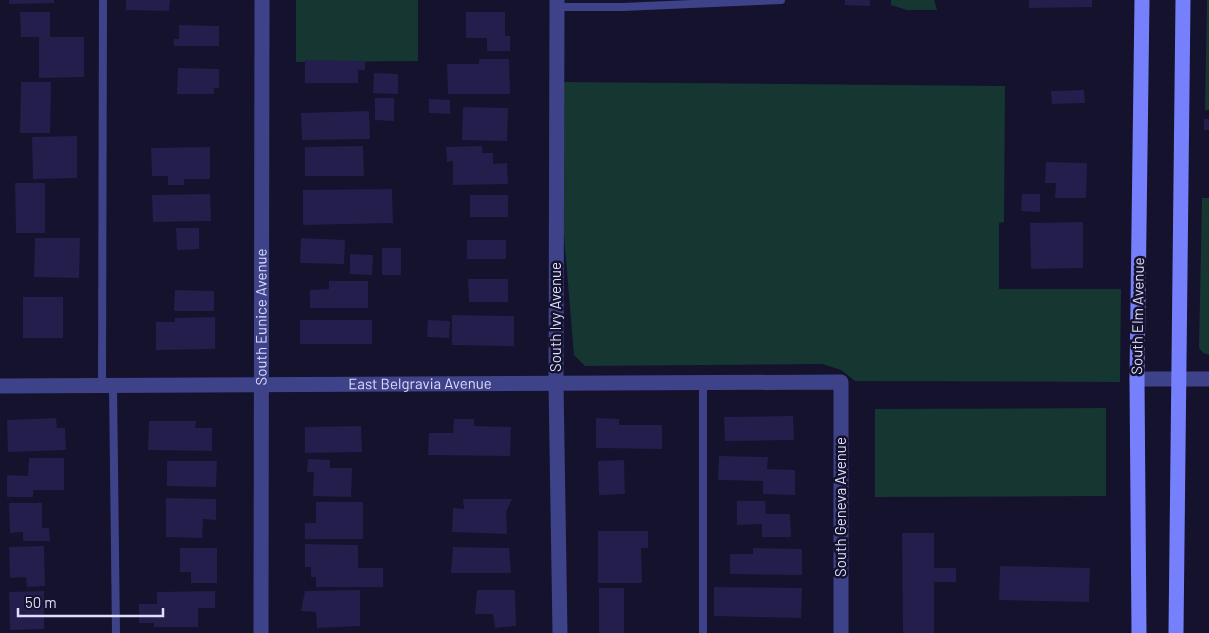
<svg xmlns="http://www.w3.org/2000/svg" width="1209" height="633" font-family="Barlow,sans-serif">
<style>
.green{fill:#153631}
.building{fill:#231e4c}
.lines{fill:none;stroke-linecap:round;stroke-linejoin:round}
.lane{stroke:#3e4389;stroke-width:8}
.street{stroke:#3e4389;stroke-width:15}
.secondary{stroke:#7680fc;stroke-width:15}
.labels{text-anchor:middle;stroke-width:5;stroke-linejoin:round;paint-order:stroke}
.street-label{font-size:15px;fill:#deddfe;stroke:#14122c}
</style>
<rect width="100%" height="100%" fill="#14122c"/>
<path class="green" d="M296 0H418V61L296 62Z
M891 0H934L937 10H907L891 5Z
M1207 0H1209V110H1205Z
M563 82 1005 86 1004 222 999 223V289H1121L1120 382 855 381 841 370 822 364 585 366 574 355 563 224Z
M1202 198H1209V355L1203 353 1199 348Z
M1106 408V496L875 497V409Z"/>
<path class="building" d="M9 0H54V3L9 4Z
M126 0H170L169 11 126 10Z
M845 0H870V6L845 5Z
M1029 0H1092V7L1029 8Z
M20 12H50V37H84V77L39 78V37H21Z
M466 12H505V36H510V51H487V38H466Z
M179 25 219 26V46H174V39H179Z
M479 59H509L510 94H448L447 64H479Z
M305 60 365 61V70H358V83H305Z
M178 68 219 69V88H214V94H177Z
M374 73 398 74V94L373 93Z
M21 82H51L50 133H20Z
M1084 90 1085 103 1052 104 1051 91Z
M375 98H394V121L375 120Z
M429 99 450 100V114L429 113Z
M463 107 508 108 507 141 462 140Z
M369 111 370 139 302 140 301 113Z
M1204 119H1209V130H1204Z
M77 136V178L33 179 32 137Z
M363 146 364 176H305V147Z
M482 146V153H493V164L507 163 508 184 453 185V161L447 162 446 147Z
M210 147V179H184V185H168V176H152L151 148Z
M1046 162 1087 163 1086 198H1055L1056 183H1045Z
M15 183H45V233H16Z
M392 189 393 223 303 225V190Z
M210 194 211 221 153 222 152 195Z
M1022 194H1040V212L1021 211Z
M470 195H508V217H470Z
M1083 222V268L1031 269 1030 223Z
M176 228H199V249L177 250Z
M35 238H80L79 278 34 277Z
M301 238 345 240 344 264 300 263Z
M467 240H506V259H467Z
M382 248H401V275H382Z
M350 254 373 255 372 275 350 274Z
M468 279H508V302H469Z
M329 281H368V308H310V290L329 289Z
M175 290 214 291V311H174Z
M23 297H63V338H23Z
M452 315 514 316V346L452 345Z
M215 317V349L156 350V322H175V318Z
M300 320H372V344H300Z
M428 320 450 321 449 338 427 337Z
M793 416 794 440 725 441 724 417Z
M56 418 57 428H65L66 450 8 452 7 420Z
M596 418 619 419V425H662V449L596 448Z
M454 419H474V426L511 427 510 456 428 455 429 433H453Z
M149 421H196L195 428H212V451L148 450Z
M361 426 362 452 305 453V427Z
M719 456 768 457 767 469 795 470V495L763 494V481L718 480Z
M29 458H64V490H33V497H7V475L28 476Z
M308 459 330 460V468H352L351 497 313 496 314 472H307Z
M624 460 625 494 599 495 598 461Z
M167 461H217L216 487 167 486Z
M166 498 216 499V520L203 519 202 538 166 537Z
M463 499H512L506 512 507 534 452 532 453 508 464 509Z
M737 501H765L766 514H790L791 537H762V524L737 525Z
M316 502H363V539H305V523H316Z
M9 503H42V528H49L50 541H23V532L10 533Z
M598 531H648V548H641L642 583H598Z
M902 533H934V568H956V582H934V633H903Z
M305 544 358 545V568H383V587H316V577H311V567H305Z
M44 546 45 586 27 587 26 577 10 578 9 547Z
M453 547 509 548 511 573H451Z
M180 548H217V583H191V572H180Z
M753 548 802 549V575L730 574V554H753Z
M1000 566 1090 568 1089 602 999 600Z
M714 587 802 588 801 618 714 616Z
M599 588H624V633H599Z
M360 590V626L317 628 316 612 301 611 305 591Z
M477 590H515L516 626 495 628 493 614H475Z
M44 591V629L10 630 9 592Z
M215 591V608H198V627H154V623H139V604H157V592Z"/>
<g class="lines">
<path class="lane" d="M557 7H623L781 0
M703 382V633
M102 385 103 0
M113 385 116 633"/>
<g class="street">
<path d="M557 0 556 383 560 633"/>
<path d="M1137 379H1209"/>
<path id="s1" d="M0 386 841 382V633"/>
<path id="s2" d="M261 633 262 0"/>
</g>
<path class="secondary" d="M1139 633 1137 379 1142 0
M1176 633 1183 0"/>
</g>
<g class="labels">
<g class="street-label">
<text dy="5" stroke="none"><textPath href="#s2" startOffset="316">South Eunice Avenue</textPath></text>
<text transform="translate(1138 316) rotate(-89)" y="5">South Elm Avenue</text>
<text transform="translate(556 317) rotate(-90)" y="5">South Ivy Avenue</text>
<text dy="5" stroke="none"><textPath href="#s1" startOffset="420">East Belgravia Avenue</textPath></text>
<text transform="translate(841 507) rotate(-90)" y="5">South Geneva Avenue</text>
</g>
</g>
<path d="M18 608v8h145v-8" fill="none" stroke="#deddfe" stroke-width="2.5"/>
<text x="25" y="608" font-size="15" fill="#deddfe" stroke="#14122c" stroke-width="4" paint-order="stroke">50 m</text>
</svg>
